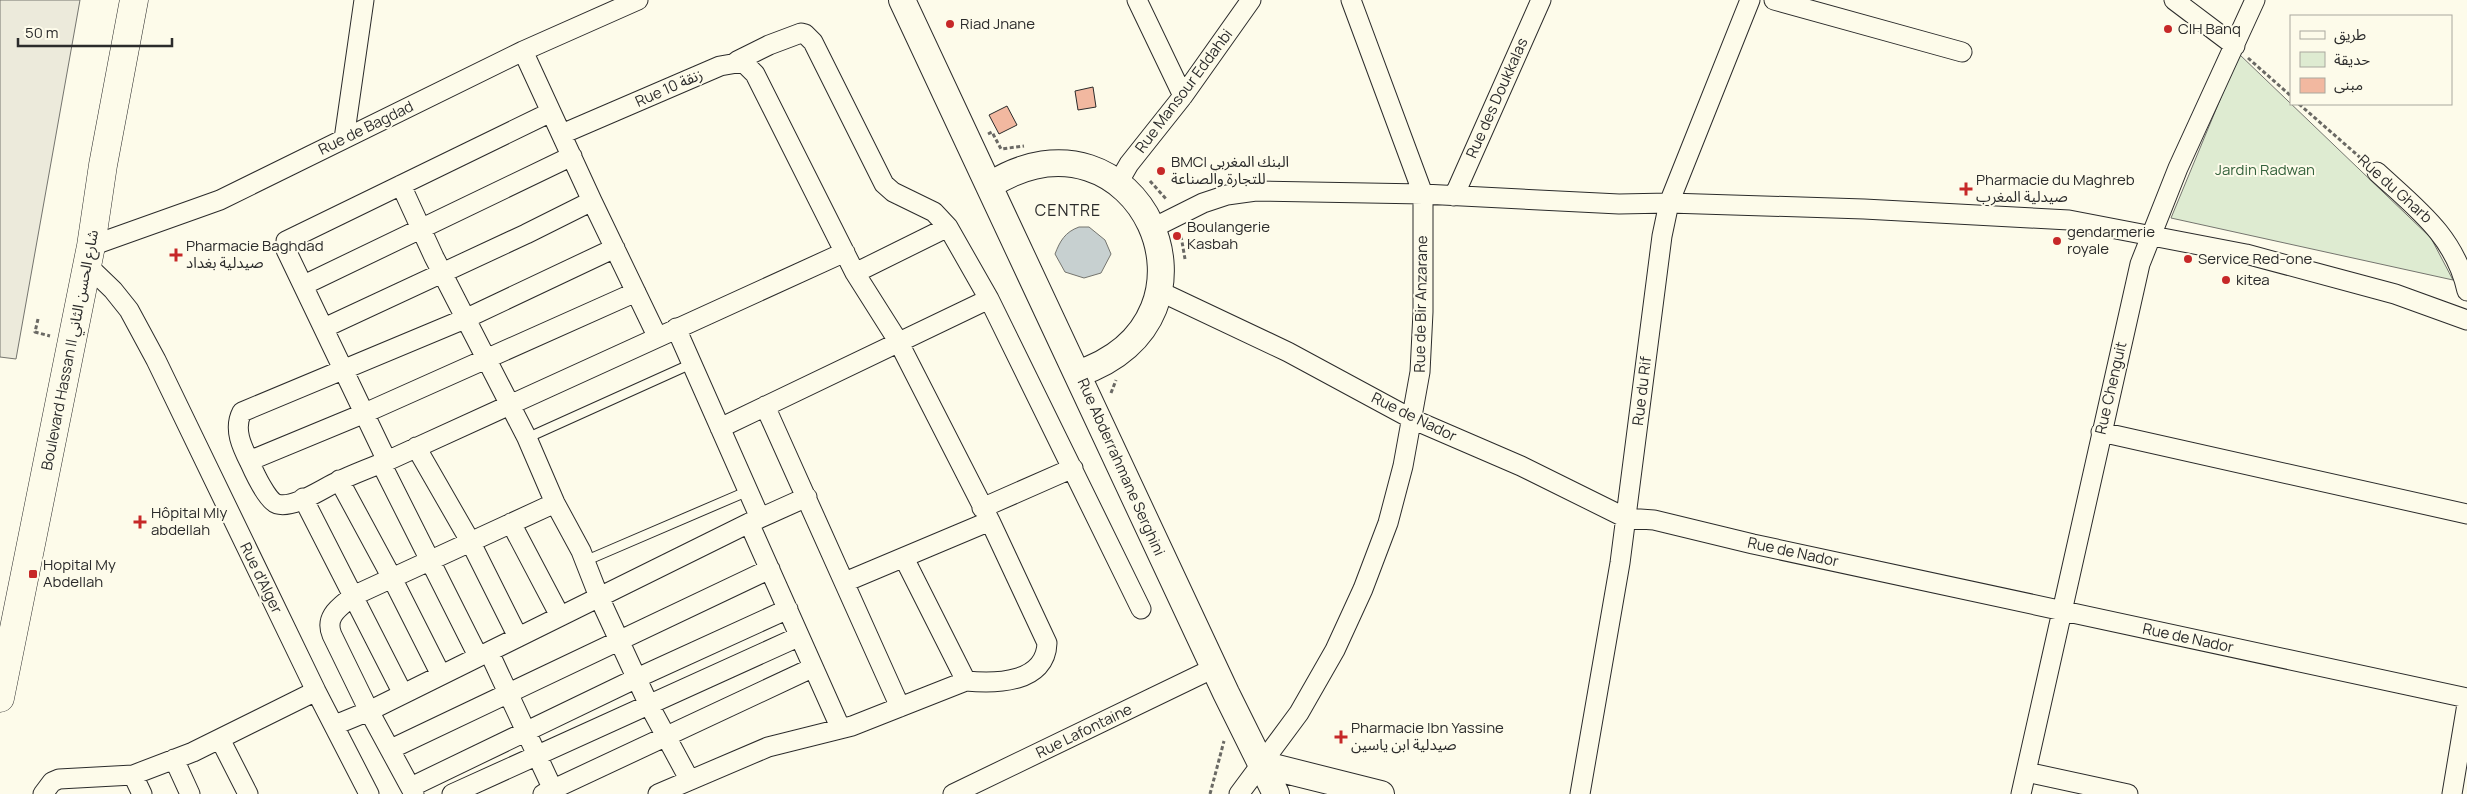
<svg xmlns="http://www.w3.org/2000/svg" width="2467" height="794" font-family="Manrope,'Noto Sans Arabic',sans-serif">
<style>
.green{fill:#deebd1;stroke:#74746e}
.parking{fill:#eceadb;stroke:#74746e}
.water{fill:#c7d0d0;stroke:#74746e}
.building{fill:#f2b8a0;stroke:#2b2b2b}
.lines{fill:none;stroke-linecap:round;stroke-linejoin:round}
.lane-casing{stroke:#2b2b2b;stroke-width:11}
.street-casing{stroke:#2b2b2b;stroke-width:21}
.secondary-casing{stroke:#2b2b2b;stroke-width:28}
.primary-casing{stroke:#2b2b2b;stroke-width:29}
.path{stroke:#6a6964;stroke-width:3;stroke-dasharray:4 2.5;stroke-linecap:butt}
.lane{stroke:#fdfbea;stroke-width:9}
.street{stroke:#fdfbea;stroke-width:19}
.secondary{stroke:#fdfbea;stroke-width:26}
.primary{stroke:#fdfbea;stroke-width:28}
.poi-dot{fill:#c62828;stroke:#fdfbea;stroke-width:2}
.labels{text-anchor:middle;stroke-width:4;stroke-linejoin:round;paint-order:stroke}
.poi-label{font-size:15px;fill:#2b2b2b;stroke:#fdfbea;text-anchor:start}
.street-label{font-size:15px;fill:#2b2b2b;stroke:#fdfbea}
.park-label{font-size:15px;fill:#34623c;stroke:#fdfbea}
.neighbourhood-label{font-size:16px;letter-spacing:1px;fill:#2b2b2b;stroke:#fdfbea}
</style>
<rect width="100%" height="100%" fill="#fdfbea"/>
<path class="green" d="M2239 54 2431 238 2453 280 2171 218Z"/>
<path class="parking" d="M0 0H80L16 359 0 357Z"/>
<path class="water" d="M1079 227H1089L1105 240 1111 254 1101 273 1084 278 1065 272 1055 254C1060 241 1065 232 1079 227Z"/>
<path class="building" d="M1093 87 1096 107 1078 110 1075 91Z
M1007 106 1017 125 999 134 989 115Z"/>
<g class="lines">
<defs>
<path id="lane" d="M527 438 691 364
M585 561 748 491"/>
<path id="street" d="M1137 0 1183 96
M1774 0 1962 52
M2174 0 2235 46
M523 51 592 201 657 336
M737 61 769 45 801 33 805 34 813 42 884 184 893 192 934 212 948 227 989 299 1141 609
M562 134 720 66 743 62 755 74 855 273 898 341 990 521 1047 643C1046 683 996 684 966 681
M344 139 364 0
M2377 172C2416 208 2455 236 2467 291
M1118 183 1129 164 1183 96 1251 0
M401 185 434 257 527 438 555 503 581 551 599 597 648 703 689 779
M1454 196 1541 0
M1153 228 1203 203 1227 195 1256 191 1423 194 1619 204 1669 203 1864 209 2069 220 2246 254 2395 294 2467 320
M91 246 220 200 523 51 638 0
M615 248 467 318 242 412C233 429 242 447 250 463 254 472 267 501 277 504 295 509 324 487 341 480 356 473 372 467 387 461L845 252
M86 264 113 290 129 310 156 360 316 691 369 794
M855 273 948 227
M304 285 572 156
M1159 291 1288 352 1412 419 1521 466 1626 518 1654 520 1753 544 2467 698
M324 328 526 234 592 201
M676 328 760 518
M765 406 900 707
M720 428 989 299
M2101 432 2467 514
M416 447 470 541 518 637
M249 461 365 413 636 292
M387 461 286 250V241L551 112
M381 463 478 656
M339 480 392 578 441 675
M303 498 403 694
M982 508 1073 468
M511 523 560 616
M749 523 840 727
M845 582 990 521
M489 652 555 794
M335 725 369 711 749 523 807 497
M220 739 248 794
M391 749 770 569
M174 759 190 794
M2026 772 2128 794
M133 775 142 794
M411 787 637 678 788 609
M43 794 52 782 59 779 133 775 193 752 316 691
M414 794 369 711 332 635C324 616 340 607 353 596L555 503
M452 794 798 637
M543 794 812 668
M658 794 768 747 852 726 966 681 904 558
M953 794 1214 668
M1239 794 1299 713 1335 650 1363 589 1388 523 1403 466 1420 372 1423 312V194L1351 0
M1580 794 1620 563 1662 236 1669 203 1750 0
M2021 794 2140 264 2178 168 2255 0
M2452 794 2467 704"/>
<path id="secondary" d="M902 0 1226 693 1276 794
M990 185C1137 93 1242 319 1077 374
M1261 764 1381 794"/>
<path id="primary" d="M0 698 91 246 103 165 134 0"/>
</defs>
<use href="#lane" class="lane-casing"/>
<use href="#street" class="street-casing"/>
<use href="#secondary" class="secondary-casing"/>
<use href="#primary" class="primary-casing"/>
<path class="path" d="M2248 58 2291 96
M2299 104 2363 160
M988 134 992 132 1001 149 1024 146
M1150 181 1167 200
M1181 236 1185 259
M38 319 35 332 50 336
M1111 393 1116 380
M1210 794 1224 741"/>
<use href="#lane" class="lane"/>
<use href="#street" class="street"/>
<use href="#secondary" class="secondary"/>
<use href="#primary" class="primary"/>
</g>
<g class="poi-dot">
<circle cx="950" cy="24" r="5"/>
<circle cx="2168" cy="29" r="5"/>
<circle cx="1161" cy="171" r="5"/>
<path d="M1963.5 181.5h5v5h5v5h-5v5h-5v-5h-5v-5h5z"/>
<circle cx="1177" cy="236" r="5"/>
<circle cx="2057" cy="241" r="5"/>
<path d="M173.5 247.5h5v5h5v5h-5v5h-5v-5h-5v-5h5z"/>
<circle cx="2188" cy="259" r="5"/>
<circle cx="2226" cy="280" r="5"/>
<path d="M137.5 514.5h5v5h5v5h-5v5h-5v-5h-5v-5h5z"/>
<rect x="28" y="569" width="10" height="10" rx="2.5"/>
<path d="M1338.5 729.5h5v5h5v5h-5v5h-5v-5h-5v-5h5z"/>
</g>
<g class="labels">
<g class="poi-label">
<text x="960" y="29">Riad Jnane</text>
<text x="2178" y="34">CIH Banq</text>
<text x="1171" y="167">BMCI البنك المغربي<tspan x="1171" dy="17">للتجارة والصناعة</tspan></text>
<text x="1976" y="185">Pharmacie du Maghreb<tspan x="1976" dy="17">صيدلية المغرب</tspan></text>
<text x="1187" y="232">Boulangerie<tspan x="1187" dy="17">Kasbah</tspan></text>
<text x="2067" y="237">gendarmerie<tspan x="2067" dy="17">royale</tspan></text>
<text x="186" y="251">Pharmacie Baghdad<tspan x="186" dy="17">صيدلية بغداد</tspan></text>
<text x="2198" y="264">Service Red-one</text>
<text x="2236" y="285">kitea</text>
<text x="151" y="518">Hôpital Mly<tspan x="151" dy="17">abdellah</tspan></text>
<text x="43" y="570">Hopital My<tspan x="43" dy="17">Abdellah</tspan></text>
<text x="1351" y="733">Pharmacie Ibn Yassine<tspan x="1351" dy="17">صيدلية ابن ياسين</tspan></text>
</g>
<g class="street-label">
<text transform="translate(669 88) rotate(-24)" y="5">Rue 10 زنقة</text>
<text transform="translate(1184 91) rotate(-53)" y="5">Rue Mansour Eddahbi</text>
<text transform="translate(1497 98) rotate(-66)" y="5">Rue des Doukkalas</text>
<text transform="translate(366 128) rotate(-26)" y="5">Rue de Bagdad</text>
<text transform="translate(2395 189) rotate(42)" y="5">Rue du Gharb</text>
<text transform="translate(1421 304) rotate(-89)" y="5">Rue de Bir Anzarane</text>
<text transform="translate(70 350) rotate(-79)" y="5">Boulevard Hassan II شارع الحسن الثاني</text>
<text transform="translate(2111 388) rotate(-77)" y="5">Rue Chenguit</text>
<text transform="translate(1642 391) rotate(-83)" y="5">Rue du Rif</text>
<text transform="translate(1414 417) rotate(26)" y="5">Rue de Nador</text>
<text transform="translate(1121 467) rotate(66)" y="5">Rue Abderrahmane Serghini</text>
<text transform="translate(1793 552) rotate(12)" y="5">Rue de Nador</text>
<text transform="translate(261 578) rotate(64)" y="5">Rue d'Alger</text>
<text transform="translate(2188 638) rotate(12)" y="5">Rue de Nador</text>
<text transform="translate(1084 731) rotate(-26)" y="5">Rue Lafontaine</text>
</g>
<g class="park-label">
<text x="2265" y="175">Jardin Radwan</text>
</g>
<g class="neighbourhood-label">
<text x="1068" y="216">CENTRE</text>
</g>
</g>
<rect x="2290" y="15" width="162" height="90" fill="#fdfbea" stroke="#a9a89e"/>
<rect x="2300" y="31" width="25" height="8" fill="#fdfbea" stroke="#a9a89e"/>
<text x="2334" y="40" font-size="15" fill="#2b2b2b">طريق</text>
<rect x="2300" y="52" width="25" height="15" fill="#deebd1" stroke="#a9a89e"/>
<text x="2334" y="65" font-size="15" fill="#2b2b2b">حديقة</text>
<rect x="2300" y="78" width="25" height="15" fill="#f2b8a0" stroke="#a9a89e"/>
<text x="2334" y="90" font-size="15" fill="#2b2b2b">مبنى</text>
<path d="M18 38v8h154v-8" fill="none" stroke="#2b2b2b" stroke-width="2.5"/>
<text x="25" y="38" font-size="15" fill="#2b2b2b" stroke="#fdfbea" stroke-width="4" paint-order="stroke">50 m</text>
</svg>
